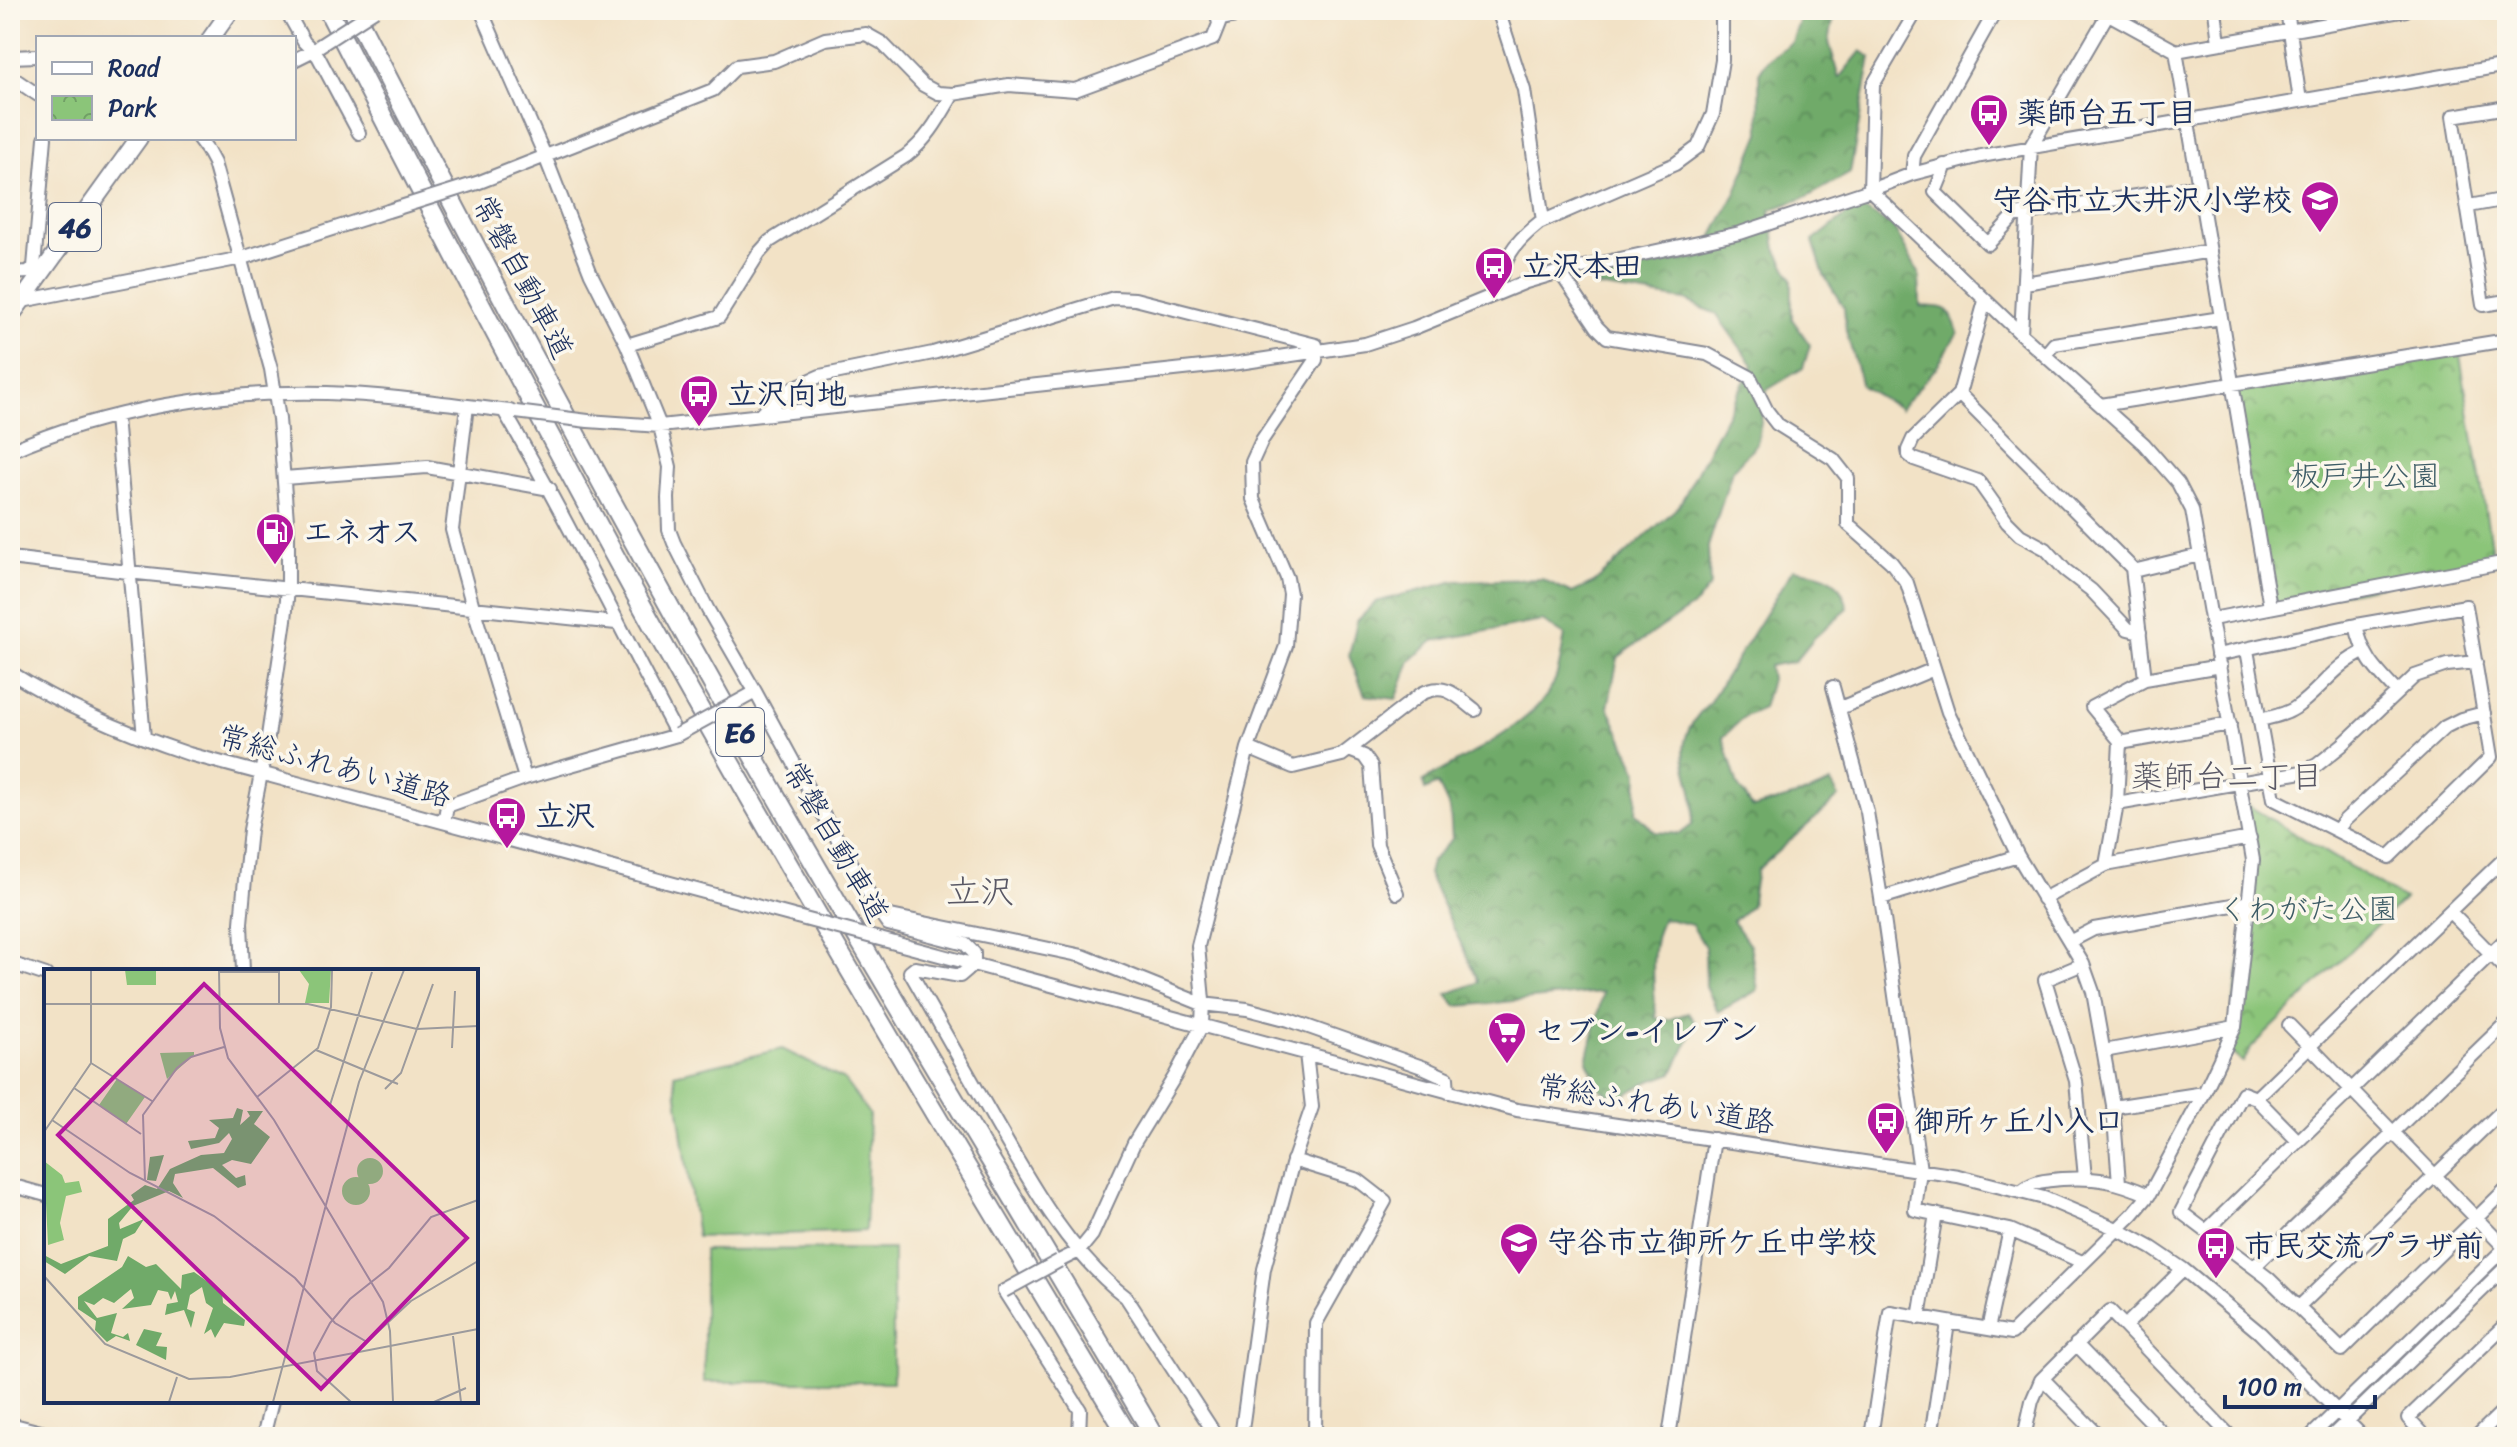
<svg xmlns="http://www.w3.org/2000/svg" width="2517" height="1447" font-family="Sriracha,'Klee One',sans-serif">
<style>
.grass{fill:#8bc579;stroke:#537a6c;stroke-width:2}
.forest{fill:url(#forest-crowns);stroke:#466c64;stroke-width:2}
.park{fill:url(#park-crowns);stroke:#537a6c;stroke-width:2}
.lines{fill:none;stroke-linecap:round;stroke-linejoin:round}
.minor-casing{stroke:#868892;stroke-width:16}
.major-casing{stroke:#868892;stroke-width:20}
.highway-casing{stroke:#868892;stroke-width:22}
.minor{stroke:#fff;stroke-width:12}
.major{stroke:#fff;stroke-width:16}
.highway{stroke:#fff;stroke-width:18}
.minor-bridge-casing{stroke:#868892;stroke-width:16;stroke-linecap:butt}
.minor-bridge{stroke:#fff;stroke-width:12}
.labels{text-anchor:middle;stroke-width:7;stroke-linejoin:round;paint-order:stroke}
.shield{fill:#fbf7ec;stroke:#5e6b89;stroke-width:2}
.shield-label{font-size:28px;font-weight:bold;fill:#1b2f5e}
.poi-label{font-size:30px;font-weight:bold;fill:#1b2f5e;stroke:#fbf7ec;text-anchor:start}
.street-label{font-size:30px;fill:#1b2f5e;stroke:#fbf7ec}
.park-label{font-size:30px;fill:#3d5c66;stroke:#fbf7ec}
.neighbourhood-label{font-size:32px;fill:#595865;stroke:#fbf7ec}
.quarter-label{font-size:34px;fill:#595865;stroke:#fbf7ec}
.inset-road{fill:none;stroke:#9c9a9c;stroke-width:2}
.view{fill:#b5179e;fill-opacity:0.15;stroke:#b5179e;stroke-width:4}
.inset-edge{fill:none;stroke:#1b2f5e;stroke-width:4}
</style>
<defs>
<pattern id="forest-crowns" width="20" height="18" patternUnits="userSpaceOnUse" patternTransform="scale(2)"><rect width="20" height="18" fill="#70aa69"/><path d="M2 6a3 3 0 1 1 6 0M12 15a3 3 0 1 1 6 0" fill="none" stroke="#5b8b5a"/></pattern>
<pattern id="park-crowns" width="20" height="18" patternUnits="userSpaceOnUse" patternTransform="scale(2)"><rect width="20" height="18" fill="#8bc579"/><path d="M2 6a3 3 0 1 1 6 0M12 15a3 3 0 1 1 6 0" fill="none" stroke="#71a066"/></pattern>
</defs>
<rect width="100%" height="100%" fill="#fbf7ec"/>
<filter id="ink" filterUnits="userSpaceOnUse"><feTurbulence type="fractalNoise" baseFrequency=".0125" numOctaves="2"/><feDisplacementMap in="SourceGraphic" scale="16" xChannelSelector="R" yChannelSelector="G"/><feConvolveMatrix kernelMatrix="1 2 1 2 8 2 1 2 1" color-interpolation-filters="sRGB"/></filter>
<filter id="wash" filterUnits="userSpaceOnUse"><feTurbulence type="fractalNoise" baseFrequency=".006" numOctaves="4" result="noise"/><feDisplacementMap in="SourceGraphic" scale="32" xChannelSelector="R" yChannelSelector="G"/><feGaussianBlur stdDeviation="1.8" result="paint"/><feColorMatrix in="noise" values="0 0 0 0 0 0 0 0 0 0 0 0 0 0 0 0 0 1.4 0 .05"/><feComposite in="paint" operator="in"/></filter>
<g filter="url(#wash)">
<rect width="100%" height="100%" fill="#f2e2c6"/>
<path class="grass" d="M782 1049 844 1080 869 1114 865 1231 697 1237 674 1074Z
M893 1249V1382H704V1250Z"/>
<path class="forest" d="M1803 10H1835L1829 42 1839 78 1861 51 1871 57 1850 173 1807 197 1770 210 1776 249 1792 279V319L1810 345 1803 368 1767 390 1757 443 1732 471 1708 547 1710 586 1696 604 1626 651 1618 658 1608 707 1638 773 1636 813 1655 832 1680 834 1692 825C1703 774 1658 753 1709 703L1793 569C1824 574 1839 574 1848 608L1814 638 1795 661 1769 666 1771 679 1763 708 1745 716 1723 737 1738 786 1753 808 1807 793 1831 783 1839 797 1757 870 1751 906 1733 921 1750 945 1758 990 1718 1012 1706 987 1705 947 1692 925 1663 918C1648 949 1654 984 1656 1017L1667 1020 1688 1013 1696 1024 1673 1073 1645 1083 1619 1099 1600 1089 1587 1061 1603 992C1554 996 1505 1003 1456 1006L1447 994 1479 982 1428 874 1431 862 1452 839 1450 810 1438 784 1425 790 1423 781C1462 758 1526 729 1550 690 1560 674 1561 653 1565 635L1542 621 1433 641 1410 661 1396 699 1365 695 1349 656 1357 621 1376 602 1455 581 1542 579 1572 593 1594 583 1679 506 1753 365 1716 314 1685 300 1598 287 1596 275 1702 257 1735 194 1760 133 1759 73 1768 59 1792 42Z
M1858 206 1893 227 1919 273 1920 306C1947 308 1949 305 1958 332L1936 368 1900 409 1862 386 1846 331 1844 308 1824 275 1813 241Z"/>
<path class="park" d="M2459 349 2494 564 2270 607 2232 383Z
M2244 803 2404 899 2252 1047 2243 1062 2226 1049 2250 902Z"/>
</g>
<g filter="url(#ink)">
<g class="lines">
<defs>
<path id="minor" d="M286 10 304 42 318 56 359 133
M481 10 545 156 591 274 627 345 660 426 670 467 668 498 669 530 674 543 708 610 756 693 750 695
M1498 10 1524 90 1543 221
M2215 10 2219 43
M2287 10 2300 101
M2103 11 2176 51 2406 10
M1218 20 1262 10
M2176 51 2270 607
M10 57 38 56
M294 60 316 49
M10 76 38 95
M2507 107 2453 116 2483 305 2507 301
M198 138 207 150 214 163 271 369 279 419 288 533V588L285 620 267 743 250 830 246 868 241 923 243 971
M1944 165V170L1935 192 1988 244 2015 215 2199 186
M1912 174 1914 156 1996 10
M477 183 713 90 737 66 774 61 825 39 866 34 882 43 923 85 938 93 953 94
M2469 206 2507 199
M1560 272 1597 327 1607 337 1707 354 1750 377 1767 411 1777 424 1833 459 1848 478V524L1891 562 1907 583 1948 712 2018 856 2083 964 2093 992 2113 1105 2119 1183
M10 273 28 272 34 267
M42 273 34 267 45 138
M2025 283 2210 251
M1496 292C1506 257 1510 246 1539 223L1675 164 1698 147 1713 114 1722 60V10
M22 301 242 258 388 211
M1985 301 1959 394 2132 568 2145 679
M2021 334 2031 146 2110 10
M627 345 719 317 759 253 770 241 906 156C928 139 939 118 953 94L1009 85 1075 90 1213 39 1219 24 1216 10
M2045 355 2054 344 2221 318
M10 359 12 373 10 382
M1959 394 1913 439 1908 450 1909 455 1914 459 1978 481 2007 522 2020 535 2046 549 2065 570 2091 590 2128 629 2140 632
M2101 405 2507 340
M467 406 452 530 473 607 525 778
M762 413 793 388 820 376 933 353 1114 298 1135 299 1316 345V360L1262 440 1252 462 1253 499 1287 578 1290 594 1286 646 1248 748 1198 946 1203 1000 1202 1025 1175 1076 1134 1143 1092 1235 1079 1251 1059 1261
M116 417 144 738
M588 421 660 426 1239 363 1365 344 1414 328 1526 282 1560 272 1740 233 1870 190 1912 174 1981 156 2507 65
M10 451C105 409 224 390 327 393 389 395 450 404 510 411
M284 478 427 467 550 489
M10 558 128 572 616 623
M2133 571 2200 555
M2212 619 2507 562
M2356 625C2363 657 2374 668 2396 691
M2217 655 2356 625 2466 606 2491 757 2389 857 2274 799 2247 650
M10 672C66 708 126 733 189 754L797 917
M1833 687 1867 812 1881 898 1920 1170 1915 1210 2010 1230 2082 1262
M756 693 806 785 881 914 1083 956 1202 1004 1247 1009 1289 1020 1425 1068 1447 1078 1448 1092
M1840 708 1934 669
M2260 720C2272 717 2285 715 2295 708 2320 691 2335 664 2364 652
M2120 743 2230 724
M1248 748 1293 767 1342 755 1421 694C1445 682 1456 695 1475 710
M1349 750 1364 756 1371 766 1377 845 1397 893
M2117 804 2302 772 2317 765 2342 745 2415 676 2447 665 2476 662
M444 822 447 806 525 778 677 735C619 627 566 516 504 411
M2337 830 2345 820 2445 727 2461 719 2484 713
M2106 865 2250 838
M1881 898 2018 856
M2043 899 2106 865 2117 804 2120 741 2092 707 2145 679 2220 666
M2450 912 2507 970
M881 914 888 924 965 944 974 953V964L960 976 915 968 910 972C937 1020 965 1068 992 1116 1028 1179 1068 1253 1126 1297L1217 1437
M876 938 1517 1110 1958 1176 2044 1198 2117 1229 2152 1248 2183 1269 2260 1333 2363 1437
M2071 941 2094 929 2250 902
M10 963 46 975
M2083 964 2045 980 2076 1081 2085 1178
M2289 1025 2505 1248
M2104 1051 2235 1027
M2256 1098 2507 856
M2113 1107 2204 1093
M2298 1141 2256 1098 2243 1093 2181 1212 2268 1278 2342 1350 2507 1188
M1293 1160 1358 1180 1385 1201 1316 1323 1315 1437
M10 1185 46 1195
M2021 1192C2034 1180 2045 1181 2062 1179 2097 1177 2117 1181 2149 1195
M2206 1231 2507 938
M2254 1267 2507 1022
M1004 1291 1080 1410 1079 1437
M2299 1307 2507 1106
M1919 1318 1936 1214
M2125 1326 2183 1269
M1988 1329 2010 1230
M2076 1344 2166 1437
M2041 1380 2047 1383 2100 1437
M10 1424 60 1437
M263 1437 272 1401
M1241 1437 1264 1269 1292 1165 1312 1107 1306 1053
M1669 1437 1714 1139
M1871 1437 1890 1312 2012 1333 2133 1214 2149 1195 2204 1093 2235 1027 2253 860 2192 510 2178 483 2144 444 2021 334 1870 190 1873 85 1917 10
M1931 1437 1948 1323
M2024 1437 2032 1401 2041 1380 2110 1311 2231 1437
M2310 1437 2507 1246
M2331 1437 2507 1266
M2426 1437 2408 1418 2507 1323
M2476 1437 2507 1407"/>
<path id="major" d="M211 38 231 10
M10 317 139 138"/>
<path id="highway" d="M328 10C430 210 534 409 642 606 797 887 963 1162 1129 1437
M353 10C494 286 640 559 794 828 912 1033 1036 1233 1155 1437"/>
</defs>
<use href="#minor" class="minor-casing"/>
<use href="#major" class="major-casing"/>
<use href="#highway" class="highway-casing"/>
<use href="#minor" class="minor"/>
<use href="#major" class="major"/>
<use href="#highway" class="highway"/>
<defs>
<path id="minor-bridge" d="M319 46 375 10
M388 211 477 183
M516 412 588 421
M677 735 750 695
M797 917 876 938
M1004 1291 1059 1261"/>
</defs>
<use href="#minor-bridge" class="minor-bridge-casing"/>
<use href="#minor-bridge" class="minor-bridge"/>
</g>
</g>
<defs>
<symbol id="bus-pin" viewBox="-11 -11 22 30"><path d="M0 17L-7.5 6A9.5 9.5 0 1 1 7.5 6Z" fill="#b5179e" stroke="#fbf7ec"/><path d="M-5-6H5V4H4V6H2V4H-2V6H-4V4H-5ZM-3.5-4V0h7V-4ZM-3.5 1.2v1.5H-2V1.2ZM2 1.2v1.5H3.5V1.2Z" fill="#fff"/></symbol>
<symbol id="school-pin" viewBox="-11 -11 22 30"><path d="M0 17L-7.5 6A9.5 9.5 0 1 1 7.5 6Z" fill="#b5179e" stroke="#fbf7ec"/><path d="M0-5L7-2L0 1L-7-2ZM-4 1L0 2.5L4 1V4Q0 6-4 4Z" fill="#fff"/></symbol>
<symbol id="fuel-pin" viewBox="-11 -11 22 30"><path d="M0 17L-7.5 6A9.5 9.5 0 1 1 7.5 6Z" fill="#b5179e" stroke="#fbf7ec"/><path d="M-5.5-6h7V0h2V4h1.3V-2.5L3-4.5l.8-.8L6-3V5H2.5V1h-1V6h-7ZM-4.2-4.7v3.2H.2V-4.7Z" fill="#fff"/></symbol>
<symbol id="supermarket-pin" viewBox="-11 -11 22 30"><path d="M0 17L-7.5 6A9.5 9.5 0 1 1 7.5 6Z" fill="#b5179e" stroke="#fbf7ec"/><path d="M-6-5.5h2.5l.6 2H6L4.5 2H-2.5L-4.4-4H-6ZM-1.5 3.2a1.3 1.3 0 1 0 .1 0ZM3 3.2a1.3 1.3 0 1 0 .1 0Z" fill="#fff"/></symbol>
</defs>
<g fill-rule="evenodd">
<use href="#bus-pin" x="1967" y="91" width="44" height="60"/>
<use href="#school-pin" x="2298" y="178" width="44" height="60"/>
<use href="#bus-pin" x="1472" y="244" width="44" height="60"/>
<use href="#bus-pin" x="677" y="372" width="44" height="60"/>
<use href="#fuel-pin" x="253" y="510" width="44" height="60"/>
<use href="#bus-pin" x="485" y="794" width="44" height="60"/>
<use href="#supermarket-pin" x="1485" y="1009" width="44" height="60"/>
<use href="#bus-pin" x="1864" y="1099" width="44" height="60"/>
<use href="#school-pin" x="1497" y="1220" width="44" height="60"/>
<use href="#bus-pin" x="2194" y="1224" width="44" height="60"/>
</g>
<g class="labels">
<g class="shield">
<rect x="49" y="203" width="52" height="48" rx="6"/>
<rect x="716" y="708" width="48" height="48" rx="6"/>
</g>
<g class="shield-label">
<text x="75" y="237">46</text>
<text x="740" y="742">E6</text>
</g>
<g class="poi-label">
<text x="2017" y="123">薬師台五丁目</text>
<text x="2292" y="210" text-anchor="end">守谷市立大井沢小学校</text>
<text x="1522" y="276">立沢本田</text>
<text x="727" y="404">立沢向地</text>
<text x="303" y="542">エネオス</text>
<text x="535" y="826">立沢</text>
<text x="1535" y="1041">セブン-イレブン</text>
<text x="1914" y="1131">御所ヶ丘小入口</text>
<text x="1547" y="1252">守谷市立御所ケ丘中学校</text>
<text x="2244" y="1256">市民交流プラザ前</text>
</g>
<g class="street-label">
<text transform="translate(523 277) rotate(62)" y="10">常磐自動車道</text>
<text transform="translate(335 766) rotate(15)" y="10">常総ふれあい道路</text>
<text transform="translate(836 842) rotate(60)" y="10">常磐自動車道</text>
<text transform="translate(1656 1104) rotate(9)" y="10">常総ふれあい道路</text>
</g>
<g class="park-label">
<text x="2365" y="486">板戸井公園</text>
<text x="2308" y="919">くわがた公園</text>
</g>
<g class="neighbourhood-label">
<text x="2227" y="787">薬師台二丁目</text>
</g>
<g class="quarter-label">
<text x="980" y="903">立沢</text>
</g>
</g>
<g transform="translate(44 969)">
<rect width="434" height="434" fill="#f2e2c6"/>
<path d="M313 202a13 13 0 1 1 26 0a13 13 0 1 1-26 0ZM298 222a14 14 0 1 1 28 0a14 14 0 1 1-28 0Z" fill="#8bc579"/>
<path d="M193 139 199 141 196 156 206 147 203 142H219L210 155 226 168 207 195 188 191 178 196 192 209 201 206 202 216 194 219 169 199 131 205 129 214 139 229 125 222 89 237 75 254 76 260 100 250 91 264 79 270 73 292 45 287 21 305 0 292V286L17 295 64 277V250L90 231 87 226 101 216 113 220 126 200 157 186 180 184 188 170 185 164 175 174 147 180 144 172 171 169 175 159 165 151 189 149ZM120 186 112 212 103 211 106 188ZM84 287 102 298 112 295 137 320 138 306 150 303 178 323 179 334 201 351 200 357 180 354 171 369 167 360 160 365 169 339 162 334 158 318 146 326 143 340 151 343 147 359 140 341 121 346 123 335 134 333 131 322 127 331 124 323 114 321 107 336 78 340 90 329 87 320 70 334 59 329 50 336 40 332 53 349 73 344 67 364 79 368 84 364 86 372 72 367 63 373 51 361 52 352 34 340V328L78 298ZM100 360 118 364 112 377 123 378 122 391 92 376Z" fill="#70aa69"/>
<path d="M81 1H112V16H83ZM255 1H287L285 34H261L265 15ZM150 83V86L123 110 116 84ZM73 110 101 128 82 155 55 136ZM0 192 18 206 21 214 35 212 38 223 22 227 16 254 20 271 4 276Z" fill="#8bc579"/>
<path class="inset-road" d="M175 1 176 59 184 89 230 151 339 333 346 362 349 433M235 2V36M175 3H235M0 35H264L373 60 434 57M408 79 411 22M272 81 354 115M47 94 108 132M30 119 97 165M341 120 357 104 389 15M213 128 274 79 287 38 288 1M286 136 328 3M8 151 86 204 170 247 251 309 291 354 323 373 367 332 434 292M0 163 47 94V1M101 212 99 146 133 99 147 88 180 78M0 307 61 375 145 410 186 408 434 360M409 367 417 433M125 433 133 408M229 433 315 113 360 1M307 433 273 402 270 384 286 354 306 330 345 299 387 248 434 231M390 433 422 419"/>
<path class="view" d="M160 15 423 269 277 420 14 166Z"/>
<rect width="434" height="434" class="inset-edge"/>
</g>
<rect width="2517" height="1447" fill="none" stroke="#fbf7ec" stroke-width="40"/>
<rect x="36" y="36" width="260" height="104" fill="#fbf7ec" stroke="#a1a7b3" stroke-width="2"/>
<rect x="52" y="62" width="40" height="12" fill="#ffffff" stroke="#a1a7b3" stroke-width="2"/>
<text x="108" y="76" font-size="24" fill="#1b2f5e">Road</text>
<rect x="52" y="96" width="40" height="24" fill="url(#park-crowns)" stroke="#a1a7b3" stroke-width="2"/>
<text x="108" y="116" font-size="24" fill="#1b2f5e">Park</text>
<path d="M2225 1395v12h150v-12" fill="none" stroke="#1b2f5e" stroke-width="4"/>
<text x="2237" y="1395" font-size="24" fill="#1b2f5e" stroke="#fbf7ec" stroke-width="6" paint-order="stroke">100 m</text>
</svg>
